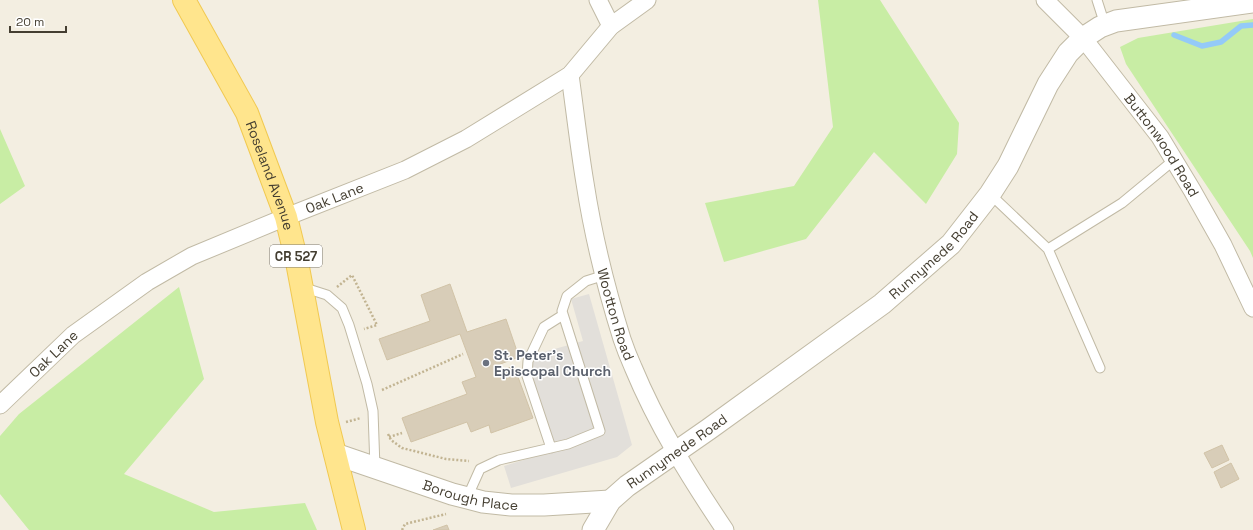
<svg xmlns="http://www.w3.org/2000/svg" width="1253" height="530" font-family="'Space Grotesk',sans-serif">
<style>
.green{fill:#c8eda4}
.parking{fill:#e2dfda}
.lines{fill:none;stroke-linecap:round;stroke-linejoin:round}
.stream{stroke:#94caf8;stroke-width:5.5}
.building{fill:#d8cdb8;stroke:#d1c3a7}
.service-casing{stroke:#c1baa5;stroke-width:11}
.minor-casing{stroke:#c1baa5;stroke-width:19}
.tertiary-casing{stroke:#c1baa5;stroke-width:23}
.primary-casing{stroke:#f1c951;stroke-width:24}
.path{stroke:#c2b492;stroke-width:2.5;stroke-dasharray:2 2;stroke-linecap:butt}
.service{stroke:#fff;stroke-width:9}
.minor{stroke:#fff;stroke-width:17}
.tertiary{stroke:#fff;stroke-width:21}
.primary{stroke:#ffe58d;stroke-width:22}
.worship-dot{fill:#6b7280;stroke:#fff;stroke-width:1.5}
.labels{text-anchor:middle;stroke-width:3;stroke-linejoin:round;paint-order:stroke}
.shield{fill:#fff;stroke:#7c786f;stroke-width:1}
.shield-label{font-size:13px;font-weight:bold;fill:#443e31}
.street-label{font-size:14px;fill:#443e31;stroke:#fff}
.worship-label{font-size:14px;font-weight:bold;fill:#5b616d;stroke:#fff;text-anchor:start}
</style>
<rect width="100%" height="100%" fill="#f3eee1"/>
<path class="green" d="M818 0H880L959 123 957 154 926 204 874 152 806 239 724 262 705 203 794 186 833 127Z
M1253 19V258L1250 251 1126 64 1120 47 1138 38Z
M0 129 25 186 0 204Z
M179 287 204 379 124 474 214 512 305 503 317 530H29L0 494V436L19 414Z"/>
<path class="parking" d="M589 294 632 445 617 457 511 488 504 466 553 451 526 357 583 341 571 299Z"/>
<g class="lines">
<path class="stream" d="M1174 35 1202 46 1221 42 1241 26 1253 25"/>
</g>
<path class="building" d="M450 284 467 332 506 319 519 357 495 366 498 372 514 366 533 418 491 433 489 425 471 432 467 422 411 442 402 418 467 394 462 382 476 377 460 334 387 360 379 339 430 321 421 295Z
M1222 445 1229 460 1212 468 1204 453Z
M1231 463 1239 479 1221 488 1214 472Z
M447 525 449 530H433Z"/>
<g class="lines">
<defs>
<path id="service" d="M1097 0 1105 25
M990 194 1048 249 1100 368
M1048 249 1122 203 1174 160
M302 287 327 295 342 308 349 325 367 384 373 411 375 468
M551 448 527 376 528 361 544 327 563 315
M467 498 480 469 499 460 568 444 600 431 562 311 567 296 586 281 605 275"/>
<g id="minor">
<path d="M598 0 611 26"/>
<path id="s1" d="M1045 0 1083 38 1160 137 1192 190 1223 245 1253 308"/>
<path id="s2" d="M570 75C575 111 579 147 585 183 593 235 606 288 622 339 625 348 629 358 633 367 657 425 690 478 725 530"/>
<path id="s3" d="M0 405 73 335 147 282 192 256 286 217 405 170 466 139 570 75 611 26 647 0"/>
</g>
<g id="tertiary">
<path id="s4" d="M335 454 452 494 483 502 511 505H544L610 501"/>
<path id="s5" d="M593 530 610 501 627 486 709 429 882 304 951 244 990 194 1008 166 1048 84 1068 53 1083 38 1100 27 1116 21 1253 2"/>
</g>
<g id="primary">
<path id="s6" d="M184 0 247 113 286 217 297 262 327 422 354 530"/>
</g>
</defs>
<use href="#service" class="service-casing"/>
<use href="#minor" class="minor-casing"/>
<use href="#tertiary" class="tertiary-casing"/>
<use href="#primary" class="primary-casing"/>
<path class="path" d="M337 287 352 275 377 325 364 329
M382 390 463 354
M346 422 361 418
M388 434 391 440 402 448 446 459 469 461
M389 437 402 433
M402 530 405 524 446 514"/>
<use href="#service" class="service"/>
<use href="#minor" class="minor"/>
<use href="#tertiary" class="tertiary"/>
<use href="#primary" class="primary"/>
</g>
<circle class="worship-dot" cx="486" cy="363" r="4"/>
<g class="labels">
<rect class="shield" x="270" y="245" width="52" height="22" rx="3"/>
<g class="shield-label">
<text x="296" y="261">CR 527</text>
</g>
<g class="street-label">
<text dy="5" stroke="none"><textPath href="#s1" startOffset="187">Buttonwood Road</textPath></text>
<text dy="5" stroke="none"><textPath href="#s6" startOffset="196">Roseland Avenue</textPath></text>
<text dy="5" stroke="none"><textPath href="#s3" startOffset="398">Oak Lane</textPath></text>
<text dy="5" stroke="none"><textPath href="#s5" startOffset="441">Runnymede Road</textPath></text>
<text dy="5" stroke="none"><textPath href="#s2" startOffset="244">Wootton Road</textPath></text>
<text dy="5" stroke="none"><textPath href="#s3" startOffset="74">Oak Lane</textPath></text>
<text dy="5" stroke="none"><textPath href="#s5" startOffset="117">Runnymede Road</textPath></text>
<text dy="5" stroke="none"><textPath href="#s4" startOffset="142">Borough Place</textPath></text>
</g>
<g class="worship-label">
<text x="494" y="360">St. Peter's<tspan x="494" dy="16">Episcopal Church</tspan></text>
</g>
</g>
<path d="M10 26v6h56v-6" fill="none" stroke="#443e31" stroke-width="2"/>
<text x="16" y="26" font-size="12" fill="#443e31" stroke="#ffffff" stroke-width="3" paint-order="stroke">20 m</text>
</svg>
